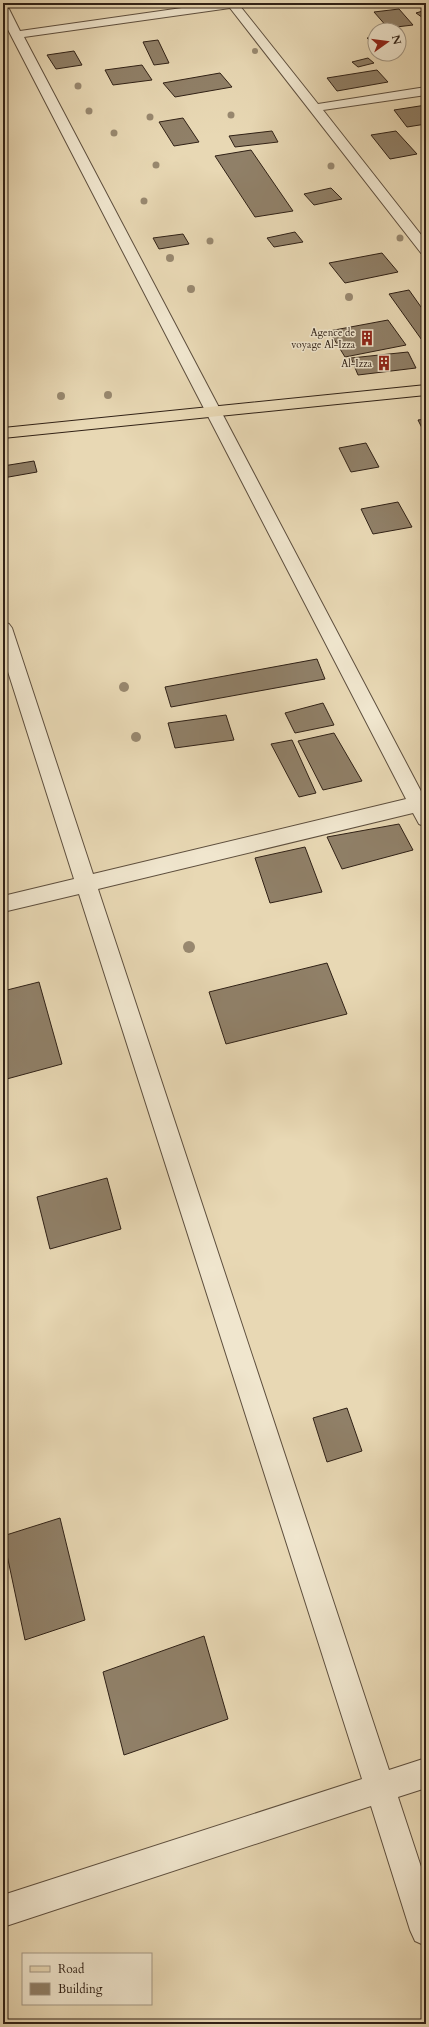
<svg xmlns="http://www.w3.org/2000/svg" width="429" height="2027" font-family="Cardo,serif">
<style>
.building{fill:#908068;stroke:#302116}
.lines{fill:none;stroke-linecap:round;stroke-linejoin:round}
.minor-casing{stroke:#5e4f3e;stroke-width:2}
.major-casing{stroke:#302116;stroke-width:2}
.minor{fill:#f0e6ce;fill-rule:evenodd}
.major{fill:#e8d8b4;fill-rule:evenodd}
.tree{fill:#98886f}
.labels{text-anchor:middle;stroke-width:3;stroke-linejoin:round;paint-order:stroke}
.far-poi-label{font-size:10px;fill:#302116;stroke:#f0e6ce;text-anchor:end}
</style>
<rect width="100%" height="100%" fill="#e8d8b4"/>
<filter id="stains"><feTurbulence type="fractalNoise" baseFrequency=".005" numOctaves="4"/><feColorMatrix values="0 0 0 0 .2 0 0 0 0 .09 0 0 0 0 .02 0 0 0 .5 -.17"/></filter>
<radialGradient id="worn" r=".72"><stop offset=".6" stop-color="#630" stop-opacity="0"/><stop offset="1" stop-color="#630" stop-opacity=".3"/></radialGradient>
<path class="building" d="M399 9 413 25 388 28 374 12Z
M426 10V20L416 13Z
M375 37V46L367 38Z
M158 40 169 63 154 65 143 42Z
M74 51 82 65 56 69 47 55Z
M368 58 374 63 358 67 352 62Z
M142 65 152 80 113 85 105 70Z
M377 70 388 82 337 91 327 78Z
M220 73 232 87 175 97 163 83Z
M426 105V124L407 127 394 110Z
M183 118 199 142 174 146 159 122Z
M272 131 278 142 235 147 229 136Z
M396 131 417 154 390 159 371 135Z
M251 150 293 211 255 217 215 156Z
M331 188 342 199 314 205 304 194Z
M295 232 303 242 274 247 267 238Z
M183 234 189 244 159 249 153 238Z
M382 253 398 272 345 283 329 263Z
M409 290 426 314V343H424L389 294Z
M388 320 406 345 345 357 329 331Z
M408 352 416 368 358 375 351 358Z
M426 419V436L418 420Z
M366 443 379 467 351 472 339 448Z
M34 461 37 472 3 478V466Z
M398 502 412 527 373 534 361 509Z
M317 659 325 679 171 707 165 687Z
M323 703 334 725 295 733 285 713Z
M226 715 234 740 175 748 168 723Z
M334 733 362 781 323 790 298 741Z
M292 740 316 793 299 797 271 744Z
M399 824 413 850 342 869 327 837Z
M305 847 322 892 270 903 255 858Z
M327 963 347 1014 226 1044 209 992Z
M39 982 62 1064 3 1080V991Z
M107 1178 121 1229 50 1249 37 1197Z
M347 1408 362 1451 327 1462 313 1418Z
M60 1518 85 1620 25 1640 3 1536Z
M204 1636 228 1719 124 1755 103 1672Z"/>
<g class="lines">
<defs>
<path id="minor" d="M217 3H246L240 6 318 104 426 87V95L323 110 426 241V254L421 253 230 8 24 37 423 795 426 794V827L419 824 413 813 98 889 389 1770 426 1758V1788L398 1797 426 1882V1946L415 1941 410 1930 371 1806 3 1927V1895L362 1779 79 894 3 912V896L74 879 3 656V622L9 624 12 628 93 874 406 799 3 20V6L9 9 20 31Z"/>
<path id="major" d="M426 385V395L3 438V428Z"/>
</defs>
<use href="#minor" class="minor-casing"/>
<use href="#major" class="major-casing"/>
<use href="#minor" class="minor"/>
<use href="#major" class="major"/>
</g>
<g class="tree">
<circle cx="255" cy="51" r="3"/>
<circle cx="78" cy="86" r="3.5"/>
<circle cx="89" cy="111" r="3.5"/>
<circle cx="231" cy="115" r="3.5"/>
<circle cx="150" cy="117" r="3.5"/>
<circle cx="114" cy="133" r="3.5"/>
<circle cx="156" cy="165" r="3.5"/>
<circle cx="331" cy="166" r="3.5"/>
<circle cx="144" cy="201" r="3.5"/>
<circle cx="400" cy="238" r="3.5"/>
<circle cx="210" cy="241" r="3.5"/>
<circle cx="170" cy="258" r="4"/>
<circle cx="191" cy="289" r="4"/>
<circle cx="349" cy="297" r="4"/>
<circle cx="108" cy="395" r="4"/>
<circle cx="61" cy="396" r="4"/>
<circle cx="124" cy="687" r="5"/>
<circle cx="136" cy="737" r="5"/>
<circle cx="189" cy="947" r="6"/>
</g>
<defs>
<symbol id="building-bare" viewBox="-9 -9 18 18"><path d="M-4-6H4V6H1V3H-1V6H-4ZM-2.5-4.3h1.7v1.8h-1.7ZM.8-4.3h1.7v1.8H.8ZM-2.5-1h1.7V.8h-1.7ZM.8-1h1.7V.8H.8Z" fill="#8f2418" stroke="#f0e6ce" stroke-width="2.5" paint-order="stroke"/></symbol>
</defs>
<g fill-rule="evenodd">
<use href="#building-bare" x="356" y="327" width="22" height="22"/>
<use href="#building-bare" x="373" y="352" width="22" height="22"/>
</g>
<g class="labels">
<g class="far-poi-label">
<text x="355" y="336">Agence de<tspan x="355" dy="12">voyage Al-Izza</tspan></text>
<text x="372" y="367">Al-Izza</text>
</g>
</g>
<rect width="429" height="2027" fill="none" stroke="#e8d8b4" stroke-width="16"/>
<rect x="4" y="4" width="421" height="2019" fill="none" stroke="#302116" stroke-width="2"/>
<rect x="8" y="8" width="413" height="2011" fill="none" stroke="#302116"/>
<rect x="22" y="1953" width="130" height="52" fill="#f0e6ce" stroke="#a39784"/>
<rect x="30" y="1966" width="20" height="6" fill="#e8d8b4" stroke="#a39784"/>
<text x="58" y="1973" font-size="12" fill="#302116">Road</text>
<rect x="30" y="1983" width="20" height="12" fill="#908068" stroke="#a39784"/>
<text x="58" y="1993" font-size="12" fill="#302116">Building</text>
<g transform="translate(387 42) rotate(76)"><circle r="19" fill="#f0e6ce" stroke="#a39784"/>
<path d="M0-3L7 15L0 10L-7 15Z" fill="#8f2418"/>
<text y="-6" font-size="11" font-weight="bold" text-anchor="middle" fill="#302116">N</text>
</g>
<rect width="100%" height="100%" filter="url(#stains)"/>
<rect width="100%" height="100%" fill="url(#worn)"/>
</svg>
